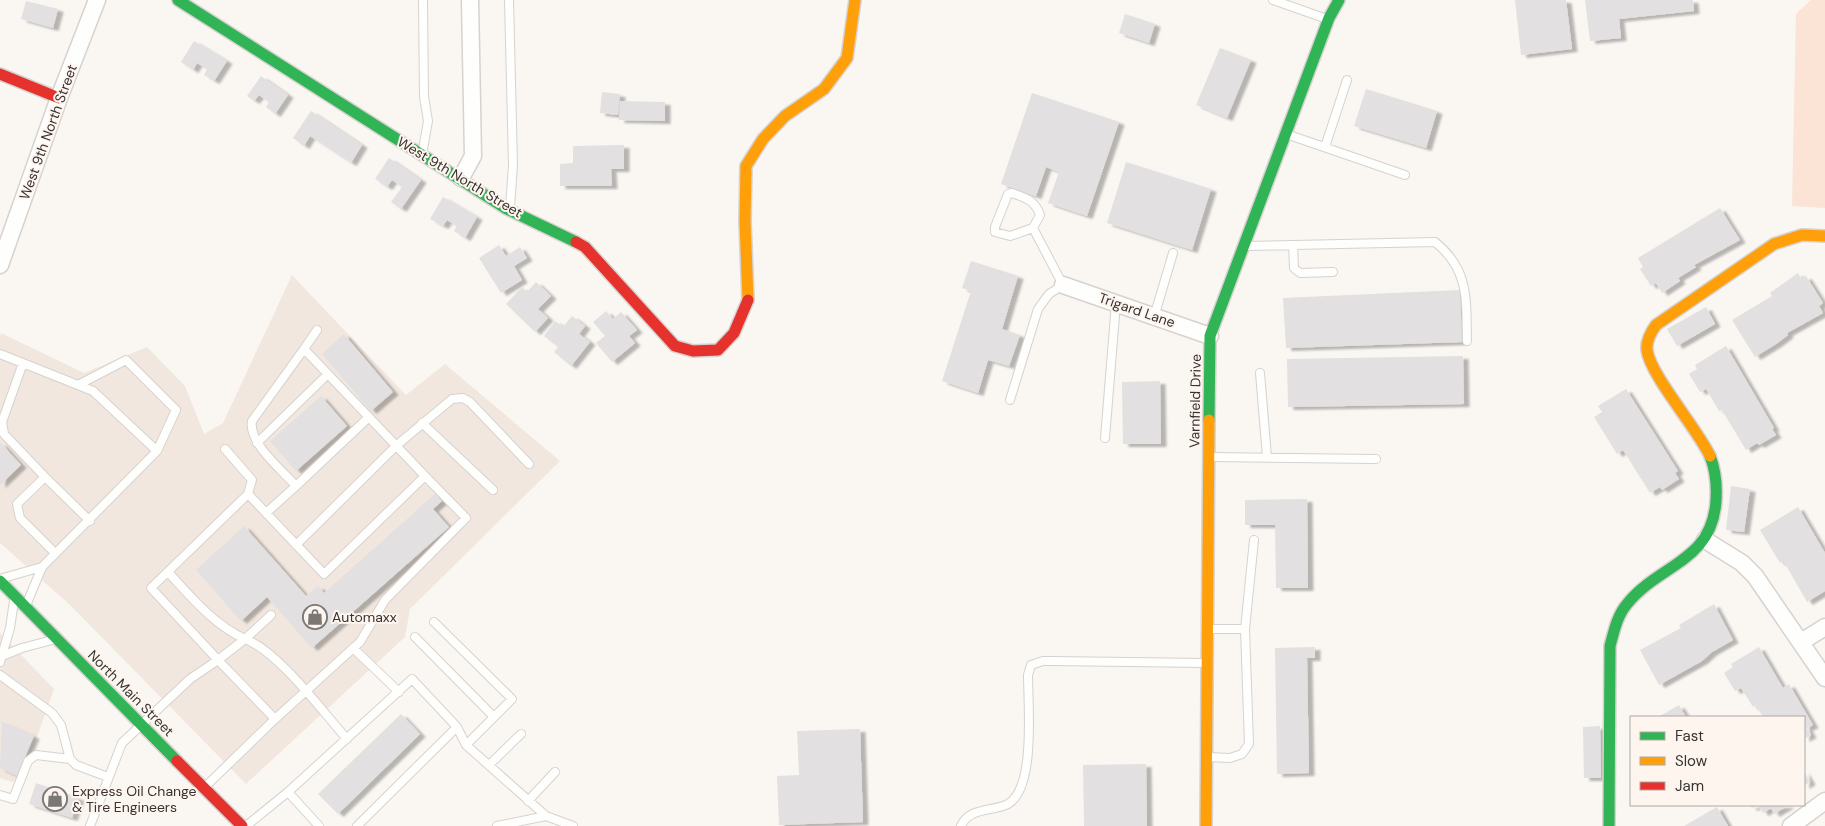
<svg xmlns="http://www.w3.org/2000/svg" width="1825" height="826" font-family="'DM Sans',sans-serif">
<style>
.built{fill:#f1e7df}
.green{fill:#fbe3d5}
.building{fill:#e2e0e0;filter:url(#shadow)}
.lines{fill:none;stroke-linecap:round;stroke-linejoin:round}
.lane-casing{stroke:#d6d2cf;stroke-width:10}
.street-casing{stroke:#d6d2cf;stroke-width:19}
.fast-casing{stroke:#d6d2cf;stroke-width:14}
.slow-casing{stroke:#d6d2cf;stroke-width:14}
.jam-casing{stroke:#d6d2cf;stroke-width:14}
.lane{stroke:#fefefd;stroke-width:8}
.street{stroke:#fefefd;stroke-width:16}
.fast{stroke:#30b455;stroke-width:11}
.slow{stroke:#ff9f0a;stroke-width:11}
.jam{stroke:#e5322d;stroke-width:11}
.labels{text-anchor:middle;stroke-width:4;stroke-linejoin:round;paint-order:stroke}
.street-label{font-size:14px;fill:#373331;stroke:#fef5ef}
.poi-label{font-size:14px;fill:#373331;stroke:#fef5ef;text-anchor:start}
</style>
<defs>
<filter id="shadow"><feDropShadow dx="5.5" dy="3" stdDeviation="1" flood-color="#0004"/></filter>
</defs>
<rect width="100%" height="100%" fill="#faf6f2"/>
<path class="built" d="M292 275 406 395 445 364 560 461 410 609 405 637 246 784 69 604 0 543V336L1 333 84 373 147 347 185 386 204 434 223 423Z
M0 633 54 689 22 779 12 782 0 778Z"/>
<path class="green" d="M1811 0H1825V208L1792 206 1796 14Z"/>
<path class="building" d="M1515 0H1566L1572 49 1521 55Z
M1585 0H1693L1694 11 1619 19 1621 38 1590 41Z
M26 1 58 9 53 28 21 19Z
M1125 14 1155 24 1149 43 1119 33Z
M194 41 227 61 214 81 204 75 207 69 197 63 193 70 181 62Z
M1220 48 1251 60 1227 118 1196 105Z
M261 76 288 95 275 114 266 107 269 102 259 95 254 101 247 96Z
M1366 89 1437 111 1426 148 1354 126Z
M602 92 620 94 618 115 600 113Z
M1032 93 1119 122 1087 216 1048 203 1059 172 1046 167 1036 196 1001 184Z
M620 101 665 102V121L619 120Z
M311 111 362 145 351 163 310 136 304 146 293 138Z
M624 145V169H611L612 186H560V164L573 163V146Z
M389 158 421 180 401 209 391 202 402 187 392 180 387 187 375 179Z
M1126 162 1211 189 1192 250 1107 223Z
M443 197 477 217 465 238 454 231 457 226 447 220 443 226 430 219Z
M1720 208 1740 240 1694 265 1696 267 1678 278 1680 281 1662 293 1656 283 1651 286 1640 269 1643 267 1638 258Z
M499 245 506 256 520 247 527 258 514 266 522 280 501 293 479 258Z
M971 261 1018 276 1002 329 1020 335 1009 366 988 360 978 393 942 381 971 291 962 288Z
M1798 273 1801 279 1806 276 1823 303 1819 306 1823 313 1787 333 1788 335 1776 344 1755 357 1732 320 1772 296 1770 293Z
M536 282 551 296 538 309 548 318 535 332 506 304 522 287 527 292Z
M1460 290 1462 342 1286 348 1283 298Z
M1706 307 1715 324 1677 346 1667 329Z
M606 311 613 319 621 312 637 330 629 336 635 343 612 362 596 343 605 336 593 322Z
M572 316 585 326 579 334 590 342 571 366 554 352 558 347 544 336 555 321 563 327Z
M344 334 393 392 371 411 322 354Z
M1726 346 1774 428 1772 429 1776 435 1759 445 1757 443 1746 450 1722 410 1719 411 1706 389 1700 392 1689 374 1697 369 1695 365Z
M1463 356 1464 404 1288 407 1287 359Z
M1160 381 1161 444H1123L1122 382Z
M1626 389 1678 471 1675 473 1679 479 1662 490 1660 487 1650 493 1623 450 1617 454 1594 417 1602 412 1598 406Z
M321 396 347 426 296 471 270 441Z
M0 442 21 465 0 485Z
M1731 486 1750 489 1744 532 1726 530Z
M435 494 442 501 433 509 449 527 312 648 267 597 241 621 196 570 244 526 306 596 318 586 324 593Z
M1307 499 1308 588H1276L1275 525H1245V500Z
M1798 507 1825 553V591L1807 602 1783 560 1780 563 1760 530Z
M1714 604 1733 640 1712 652 1702 661 1659 685 1640 650 1681 628 1679 625Z
M1315 647V658H1307L1309 773 1277 774 1275 648Z
M1759 647 1783 688 1789 684 1813 725 1807 728 1811 735 1804 739V717H1763L1756 705 1753 707 1741 688 1735 691 1724 673 1733 667 1731 664Z
M1679 705 1686 717H1658Z
M401 714 420 734 338 814 318 794Z
M2 722 34 736 17 776 0 768Z
M1600 726 1601 778H1584L1583 727Z
M860 729 863 822 779 825 777 776 799 775 797 731Z
M1146 764 1147 826H1084L1083 765Z
M1804 771 1810 782 1804 786Z
M36 783 79 798 72 818 29 804Z
M1750 805H1789L1774 814 1771 808 1763 813 1758 805 1752 808Z
M1717 807 1728 826H1684Z"/>
<g class="lines">
<defs>
<path id="lane" d="M509 0 513 165 510 208
M1273 0 1327 19
M1289 135 1405 175
M1325 147 1347 80
M422 155 428 121 424 97 423 0
M1293 245 1294 268 1300 273 1333 272
M1246 246 1435 242C1470 270 1466 301 1467 341
M1154 317 1173 253
M317 330 304 349 425 476
M0 354 93 391 157 451
M23 363 2 422 4 434 45 477
M1260 373 1267 457
M1010 400 1038 309 1049 294 1063 285 1033 228 1040 215C1035 200 1025 198 1012 193L1008 194 995 227V232L1010 236 1033 228
M422 423 493 490
M1105 438 1116 303
M257 443 328 374
M225 449 252 480 248 494
M1211 457 1376 459
M296 486 369 417
M266 513 296 486C282 470 248 443 252 421L304 349
M296 545 397 445 452 399 463 398 470 402 529 464
M55 553 20 518 17 504 45 477 90 521
M168 572C192 598 213 624 245 639L271 615
M3 578 42 567
M27 603 42 567 157 451 176 410 126 360 78 385
M434 622 512 699 466 745 457 727
M1209 629H1245
M415 637 494 717
M353 648 399 692
M2 656 22 648 52 640
M0 662 10 628 14 601
M0 675 52 713 61 725 70 759 76 765 108 777
M466 745 546 816
M1208 757 1230 758 1242 754 1249 744 1245 629 1254 540
M489 765 521 734
M207 785 275 719
M0 795 13 799 28 761 36 755 70 759
M528 801 555 772
M90 826 122 743 190 679 218 660 151 588 248 494 324 574 425 476 466 518 385 600 360 642 275 719 218 660 245 639C278 651 322 711 347 739
M246 826 288 792
M319 826 288 792 412 679 457 727 357 826
M497 826 546 816 573 826
M961 826C969 807 992 812 1008 804 1036 788 1028 704 1028 675L1031 665 1043 661H1052L1205 663"/>
<path id="street" d="M461 178 473 156 470 0
M0 265 59 98 97 0
M1063 285 1210 336
M1705 540 1742 563 1755 576 1825 678
M1801 642 1825 627
M1791 826 1825 801"/>
<path id="fast" d="M178 0 507 209 576 242
M1209 420 1210 336 1329 18 1339 0
M0 581 177 761
M1609 826 1610 646C1614 631 1617 616 1627 604 1659 564 1712 562 1716 501 1717 485 1716 471 1710 456"/>
<path id="slow" d="M748 300 745 221 746 166 763 139 785 116 824 89 847 58 855 0
M1710 456C1697 428 1650 375 1647 350 1646 341 1651 332 1656 325L1774 244 1802 235 1825 236
M1206 826 1209 420"/>
<path id="jam" d="M0 74 59 98
M576 242 585 247 675 346 693 351 718 350 734 333 748 300
M177 761 242 826"/>
</defs>
<use href="#lane" class="lane-casing"/>
<use href="#street" class="street-casing"/>
<use href="#fast" class="fast-casing"/>
<use href="#slow" class="slow-casing"/>
<use href="#jam" class="jam-casing"/>
<use href="#lane" class="lane"/>
<use href="#street" class="street"/>
<use href="#fast" class="fast"/>
<use href="#slow" class="slow"/>
<use href="#jam" class="jam"/>
</g>
<defs>
<symbol id="shop-ring" viewBox="-11 -11 22 22"><circle r="9.5" fill="#fef5ef" stroke="#7b7775" stroke-width="1.5"/><path d="M-5-2.5h2.3a2.7 3.5 0 0 1 5.4 0H5L5.5 6h-11ZM-1.5-2.5h3a1.5 2.3 0 0 0-3 0Z" fill="#7b7775"/></symbol>
</defs>
<g fill-rule="evenodd">
<use href="#shop-ring" x="301" y="603" width="28" height="28"/>
<use href="#shop-ring" x="41" y="785" width="28" height="28"/>
</g>
<g class="labels">
<g class="street-label">
<text transform="translate(48 132) rotate(-70)" y="5">West 9th North Street</text>
<text transform="translate(460 177) rotate(31)" y="5">West 9th North Street</text>
<text transform="translate(1137 310) rotate(19)" y="5">Trigard Lane</text>
<text transform="translate(1195 401) rotate(-89)" y="5">Varnfield Drive</text>
<text transform="translate(131 693) rotate(45)" y="5">North Main Street</text>
</g>
<g class="poi-label">
<text x="332" y="622">Automaxx</text>
<text x="72" y="796">Express Oil Change<tspan x="72" dy="16">&amp; Tire Engineers</tspan></text>
</g>
</g>
<rect x="1630" y="716" width="175" height="90" fill="#fef5ef" stroke="#aea7a3"/>
<rect x="1640" y="732" width="25" height="8" fill="#30b455" stroke="#aea7a3"/>
<text x="1675" y="741" font-size="15" fill="#373331">Fast</text>
<rect x="1640" y="757" width="25" height="8" fill="#ff9f0a" stroke="#aea7a3"/>
<text x="1675" y="766" font-size="15" fill="#373331">Slow</text>
<rect x="1640" y="782" width="25" height="8" fill="#e5322d" stroke="#aea7a3"/>
<text x="1675" y="791" font-size="15" fill="#373331">Jam</text>
</svg>
